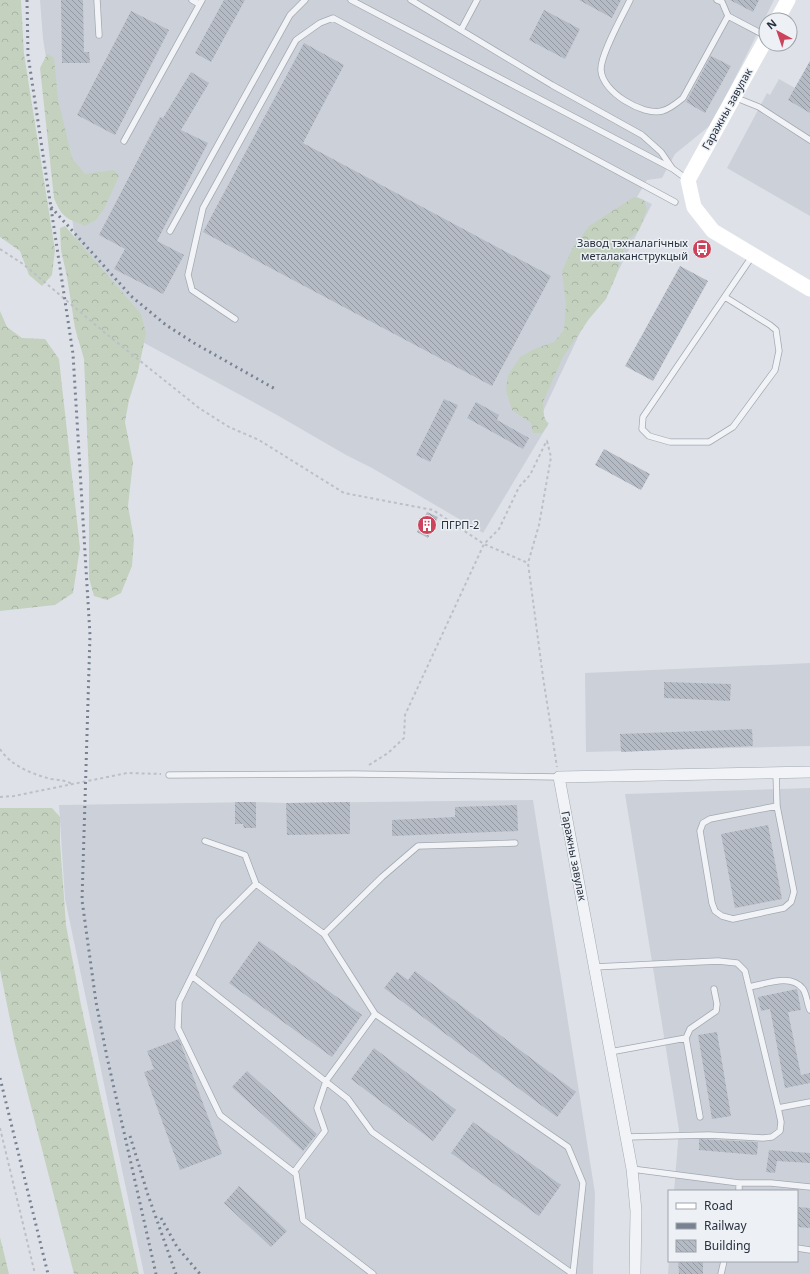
<svg xmlns="http://www.w3.org/2000/svg" width="810" height="1274" font-family="'Noto Sans',sans-serif">
<style>
.built{fill:#ccd1d9}
.forest{fill:url(#forest-crowns)}
.building{fill:url(#building-back-hatch)}
.lines{fill:none;stroke-linecap:round;stroke-linejoin:round}
.lane-casing{stroke:#a3a9b2;stroke-width:7}
.street-casing{stroke:#a3a9b2;stroke-width:12}
.path{stroke:#bcc0c6;stroke-width:2;stroke-dasharray:3 3;stroke-linecap:butt}
.lane{stroke:#f1f3f6;stroke-width:5.5}
.street{stroke:#f1f3f6;stroke-width:11}
.secondary{stroke:#fff;stroke-width:15}
.rail{stroke:#788291;stroke-width:3;stroke-dasharray:2 4;stroke-linecap:butt}
.labels{text-anchor:middle;stroke-width:3;stroke-linejoin:round;paint-order:stroke}
.street-label{font-size:11px;fill:#27303e;stroke:#edf1f5}
.poi-label{font-size:11px;fill:#27303e;stroke:#edf1f5;text-anchor:end}
</style>
<defs>
<pattern id="forest-crowns" width="20" height="18" patternUnits="userSpaceOnUse"><rect width="20" height="18" fill="#c4d1bf"/><path d="M2 6a3 3 0 1 1 6 0M12 15a3 3 0 1 1 6 0" fill="none" stroke="#a8b4a5"/></pattern>
<pattern id="building-back-hatch" width="6" height="6" patternUnits="userSpaceOnUse"><rect width="6" height="6" fill="#b5bbc4"/><path d="M-1 5l2 2M0 0l6 6M5-1l2 2" fill="none" stroke="#9398a1"/></pattern>
</defs>
<rect width="100%" height="100%" fill="#dee2e8"/>
<path class="built" d="M40 0H774L712 124 675 154 662 178 647 180 637 197 652 204 602 303 595 301 540 418 549 423 483 533 372 468 346 455 277 415 87 312 43 39Z
M810 61V216L727 168 767 93 770 95 779 79 795 88Z
M810 663V746L586 752 585 673Z
M810 788V1274H668L669 1258V1261H797V1191H674L679 1130 625 794Z
M533 800 595 1193 593 1274H144L65 899 59 805 256 802 286 803Z"/>
<path class="forest" d="M0 0H21L24 54 55 250 52 275 42 286 29 275 20 251 0 237Z
M47 54 54 58 58 99 72 158 85 174 114 170 119 176 104 209 96 220 85 226C66 218 62 218 54 198L40 68Z
M634 197 644 200 647 209 639 230 628 240 623 252 616 276 606 299 589 319 563 357 543 402 544 416 548 425 542 433H533L531 423 512 410 506 390 508 375 520 357 534 349 554 342 564 330 566 305 562 271 572 249 589 226Z
M65 226 141 314 146 333 138 372 129 400 125 422 133 462 128 506 134 539 132 566 121 593 107 600 94 596 89 578V477L84 359 75 328 67 277 61 250 60 228Z
M0 311 7 327 22 338 45 339 59 359 80 548 73 593 55 605 0 611Z
M0 808H52L60 817V842L66 925 81 1005 139 1274H74L15 1044 0 970Z
M0 1237 9 1274H0Z"/>
<path class="building" d="M61 0H83L84 52H89L90 63H62Z
M224 0H245L211 62 195 53Z
M579 0H621L612 18Z
M730 0H759L753 12Z
M544 10 580 29 565 59 529 40Z
M131 11 169 30 115 135 77 115Z
M304 43 344 65 303 143 551 276 492 386 203 232Z
M711 56 731 66 705 113 686 102Z
M810 61V113L788 100Z
M191 72 209 83 181 130 208 143 157 241 184 255 163 294 114 269 125 249 99 235 160 117 163 118Z
M680 266 708 281 653 381 625 366Z
M444 399 458 405 430 462 416 455Z
M476 402 499 415 497 420 529 438 523 449 467 418Z
M604 449 650 474 641 490 595 465Z
M427 512 438 517 428 538 417 532Z
M664 682 731 684 730 701 664 698Z
M752 729 753 746 621 752 620 734Z
M235 802H256V828H244L243 824H235Z
M350 802V834L287 835 286 803Z
M517 805 518 831 392 836V820L455 817V807Z
M768 825 782 899 735 908 721 834Z
M259 941 362 1015 332 1057 229 983Z
M415 971 576 1092 557 1117 384 988 397 972 408 980Z
M797 989 801 1010 788 1012 801 1075 810 1073V1083L785 1088 770 1009 761 1011 758 997Z
M717 1032 731 1116 712 1119 698 1035Z
M179 1039 222 1154 180 1170 144 1072 154 1069 147 1051Z
M374 1048 456 1110 433 1141 351 1079Z
M247 1071 317 1134 303 1151 232 1087Z
M473 1122 561 1185 539 1216 451 1153Z
M699 1139 758 1142 757 1155 699 1150Z
M769 1150 810 1153V1163L777 1161 775 1173 766 1172Z
M239 1186 287 1231 271 1247 224 1203Z
M797 1207 810 1208V1228L797 1227Z
M678 1261H703V1274H679Z"/>
<g class="lines">
<defs>
<path id="lane" d="M97 0 99 35
M192 0 199 4
M351 0 673 169 688 180
M411 0 552 85 642 135 661 152 672 168
M630 0C623 15 600 55 601 70 602 92 643 116 662 111 670 109 677 103 683 98L728 16 766 36
M717 0 722 2 728 16
M461 30 477 0
M734 97 759 107 810 140
M124 141 202 0
M170 231 290 15 305 0
M725 297 770 325 776 330 779 351 775 370 733 427 709 442H670L649 436 642 429 643 417 753 255
M235 319 192 290 188 275 203 208 296 40 320 23 333 18 675 202
M776 772 777 806 794 892 791 902 784 908 733 919 722 916 715 911 712 903 700 831 703 823 710 819 777 806
M169 775 354 774 559 777
M205 841 245 855 256 884 219 921 179 1002 178 1028 220 1115 296 1174 303 1220 373 1274
M256 884 324 934 382 877 418 846 515 843
M594 967 718 961 737 963 745 971 778 1108 810 1102
M192 976 348 1099 372 1132 573 1274 583 1183 568 1147 375 1014 324 934
M749 987C766 984 791 973 803 989 807 995 807 1004 810 1010
M686 1038 690 1029 716 1011 717 1004 714 989
M610 1052 686 1038 700 1117
M626 1137 709 1135 763 1138 772 1137 780 1131 781 1122 778 1108
M632 1169 739 1183H771L810 1187
M294 1172 325 1131 317 1108 326 1081 375 1014
M739 1183V1191
M797 1248 810 1250
M721 1274 724 1261"/>
<path id="street" d="M635 1274 636 1211 632 1169 559 777 810 772"/>
</defs>
<use href="#lane" class="lane-casing"/>
<use href="#street" class="street-casing"/>
<path class="path" d="M0 249 23 264 104 332 199 408 229 427 259 440 344 493 433 510 484 544 528 563
M547 441 551 457 539 525 528 563 543 677 557 767
M0 749C11 766 32 774 51 779 59 780 65 780 72 784
M369 765 388 753 404 738 405 715 484 544 499 529 519 487 530 475 547 440
M0 797 14 796 127 773 161 774
M0 1128 35 1274"/>
<use href="#lane" class="lane"/>
<use href="#street" class="street"/>
<path class="secondary" d="M777 20 788 0
M766 39 688 180 694 207 713 231 810 289"/>
<path class="rail" d="M27 0 28 55 73 354 90 635 82 900 96 1002 107 1057 156 1274
M51 207 131 296 166 325 194 343 277 390
M0 1078 48 1274
M130 1136 148 1195 176 1274
M161 1218 177 1247 200 1274"/>
</g>
<defs>
<symbol id="bus-disc" viewBox="-11 -11 22 22"><circle r="9.5" fill="#cd435b" stroke="#edf1f5"/><path d="M-5-6H5V4H4V6H2V4H-2V6H-4V4H-5ZM-3.5-4V0h7V-4ZM-3.5 1.2v1.5H-2V1.2ZM2 1.2v1.5H3.5V1.2Z" fill="#fff"/></symbol>
<symbol id="building-disc" viewBox="-11 -11 22 22"><circle r="9.5" fill="#cd435b" stroke="#edf1f5"/><path d="M-4-6H4V6H1V3H-1V6H-4ZM-2.5-4.3h1.7v1.8h-1.7ZM.8-4.3h1.7v1.8H.8ZM-2.5-1h1.7V.8h-1.7ZM.8-1h1.7V.8H.8Z" fill="#fff"/></symbol>
</defs>
<g fill-rule="evenodd">
<use href="#bus-disc" x="691" y="238" width="22" height="22"/>
<use href="#building-disc" x="416" y="514" width="22" height="22"/>
</g>
<g class="labels">
<g class="street-label">
<text transform="translate(727 109) rotate(-61)" y="4">Гаражны завулак</text>
<text transform="translate(574 856) rotate(79)" y="4">Гаражны завулак</text>
</g>
<g class="poi-label">
<text x="688" y="247">Завод тэхналагічных<tspan x="688" dy="13">металаканструкцый</tspan></text>
<text x="441" y="529" text-anchor="start">ПГРП-2</text>
</g>
</g>
<rect x="668" y="1190" width="130" height="72" fill="#edf1f5" stroke="#9ea4ac"/>
<rect x="676" y="1203" width="20" height="6" fill="#ffffff" stroke="#9ea4ac"/>
<text x="704" y="1210" font-size="12" fill="#27303e">Road</text>
<rect x="676" y="1223" width="20" height="6" fill="#788291" stroke="#9ea4ac"/>
<text x="704" y="1230" font-size="12" fill="#27303e">Railway</text>
<rect x="676" y="1240" width="20" height="12" fill="url(#building-back-hatch)" stroke="#9ea4ac"/>
<text x="704" y="1250" font-size="12" fill="#27303e">Building</text>
<g transform="translate(778 32) rotate(320)"><circle r="19" fill="#edf1f5" stroke="#9ea4ac"/>
<path d="M0-3L7 15L0 10L-7 15Z" fill="#cd435b"/>
<text y="-6" font-size="11" font-weight="bold" text-anchor="middle" fill="#27303e">N</text>
</g>
</svg>
